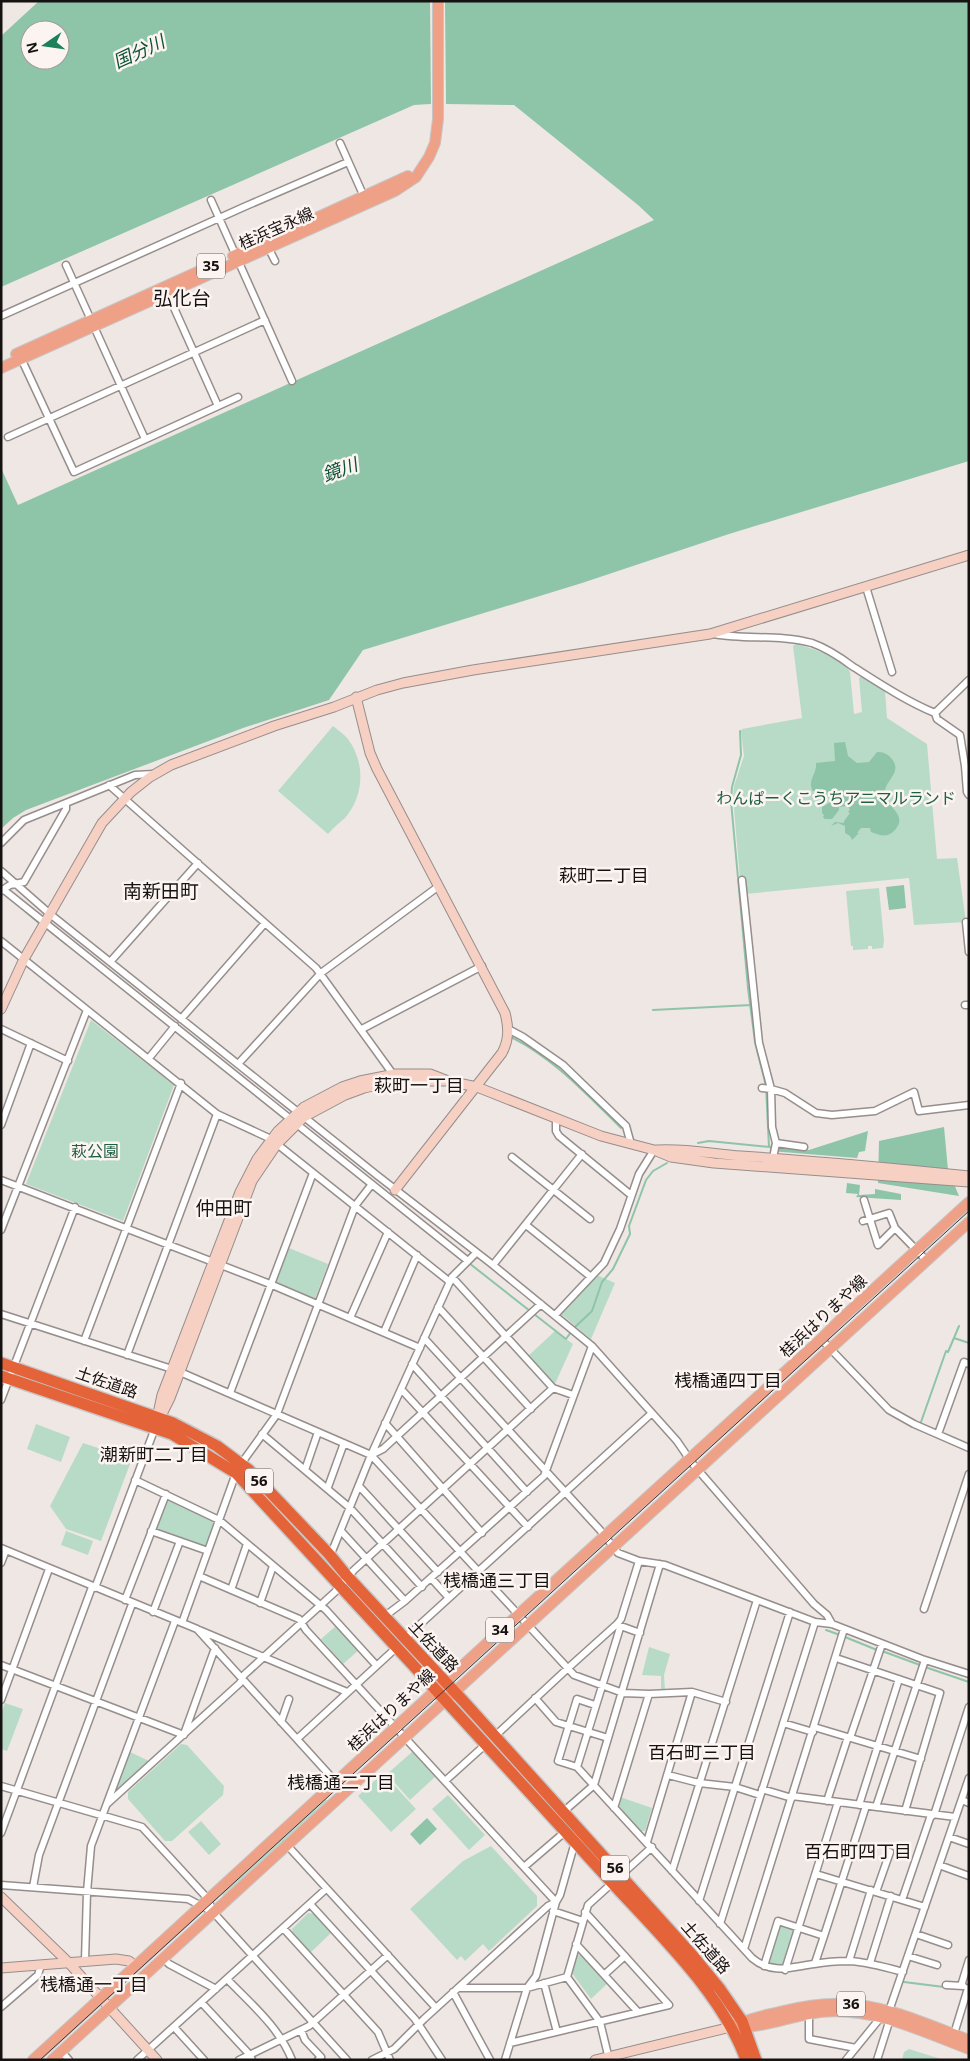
<svg xmlns="http://www.w3.org/2000/svg" width="970" height="2061" font-family="'Open Sans','Noto Sans JP',sans-serif">
<style>
.green{fill:#b8dbc8}
.water{fill:#8ec4a8;fill-rule:evenodd}
.pier{fill:#efe7e4}
.lines{fill:none;stroke-linecap:round;stroke-linejoin:round}
.stream{stroke:#8ec4a8;stroke-width:2}
.street-casing{stroke:#968e8c;stroke-width:9}
.secondary-casing{stroke:#968e8c;stroke-width:11}
.primary-casing{stroke:#c7c6c6;stroke-width:12}
.highway-casing{stroke:#c7c6c6;stroke-width:14}
.street{stroke:#fff;stroke-width:6}
.secondary{stroke:#f7d0c4;stroke-width:9}
.primary{stroke:#efa188;stroke-width:10}
.highway{stroke:#e56339;stroke-width:11}
.tram{stroke:#3b3736;stroke-width:1}
.labels{text-anchor:middle;stroke-width:5;stroke-linejoin:round;paint-order:stroke}
.shield{fill:#fcf4f1;stroke:#5a5654;stroke-width:1}
.shield-label{font-size:15px;font-weight:bold;fill:#151211}
.street-label{font-size:16px;fill:#151211;stroke:#fcf4f1}
.park-label{font-size:16px;fill:#1e5f44;stroke:#fcf4f1}
.water-label{font-size:18px;font-style:italic;fill:#0b5136;stroke:#fcf4f1}
.neighbourhood-label{font-size:18px;fill:#151211;stroke:#fcf4f1}
.quarter-label{font-size:19px;fill:#151211;stroke:#fcf4f1}
</style>
<rect width="100%" height="100%" fill="#efe7e4"/>
<path class="green" d="M796 644C811 648 844 657 850 672L854 714 862 712 859 678 862 676 885 691 887 718 927 744 937 859 957 858 966 922 914 925 909 878 745 894 740 879 733 797 734 786 744 756 741 731 742 729 802 718 793 646Z
M333 726C338 730 344 734 348 739 365 762 365 795 345 818 339 823 333 828 328 834L278 791Z
M879 888 884 941 883 948 872 949V946H868V949L853 950V946H851L846 891Z
M91 1020 174 1085 123 1221 26 1184Z
M289 1248 328 1264 315 1299 276 1282Z
M597 1275 615 1283 591 1339 561 1314Z
M555 1331 573 1344 554 1386 527 1357Z
M36 1424 70 1437 61 1462 27 1449Z
M83 1443 129 1458 130 1464 101 1541 66 1529 50 1506Z
M169 1498 213 1519 214 1522 206 1545 203 1546 157 1530 156 1527 167 1499Z
M66 1531 93 1541 88 1555 61 1545Z
M337 1625 359 1650 343 1664 321 1639Z
M649 1647 670 1654 664 1675 665 1690 661 1691V1676L642 1675Z
M5 1703 23 1709 7 1751 1 1749V1714Z
M181 1744 187 1745 224 1786 223 1795 172 1841H165L128 1799V1792Z
M130 1752 151 1762 115 1793Z
M412 1752 435 1777 410 1800 387 1774Z
M383 1773 416 1809 391 1832 358 1796Z
M448 1795 485 1835 469 1850 432 1809Z
M620 1797 652 1808 645 1831H641L619 1809 617 1805Z
M325 1798 328 1802 224 1897 221 1893Z
M201 1821 221 1844 209 1855 188 1832Z
M491 1846 537 1896V1906L489 1951 483 1944 465 1961 461 1956 457 1960 410 1909 463 1861Z
M308 1913 315 1914 332 1932 309 1954 293 1935 292 1929Z
M779 1925 797 1930 784 1965 780 1967 769 1965 768 1962Z
M583 1954 608 1983 591 1999 572 1973 578 1955Z
M909 2049 944 2060H902L904 2052Z"/>
<path class="water" d="M39 1H969V461L729 534 582 583 363 650 329 700 243 728 26 810 13 818 1 829V468L18 505 654 220 638 205 514 105 446 104V103L414 105 1 287V36ZM30 30H60V60H30Z
M845 742 848 756 857 763 869 762 877 752C882 752 887 753 891 758 904 773 884 780 885 793 885 807 909 814 895 830 887 839 879 835 871 832L870 828H861L857 833H859L852 840 850 836 845 833V826L838 823 831 826 835 822 844 823V821L850 813 848 812 850 809 846 806 839 807V810L832 819H825L823 817 824 815 822 813V807L829 803 831 798 827 794H817L812 790C808 779 817 774 816 763L835 761 834 743Z
M904 885 906 908 889 910 886 887Z
M944 1127 948 1170 959 1196 878 1183 879 1141Z
M868 1131 865 1151 859 1152 857 1158 770 1151 771 1144 809 1150Z
M847 1183 860 1185 859 1195 875 1194V1189L901 1194V1200L856 1197 858 1194 846 1193Z
M427 1818 437 1829 420 1845 410 1834Z"/>
<path class="pier" d="M430 1H445L446 103 431 106Z"/>
<g class="lines">
<path class="stream" d="M740 731 741 755 732 787 731 801 748 988 755 1042 766 1086 769 1147
M25 911 40 924
M46 928 66 944
M653 1010 751 1005
M513 1038C556 1060 587 1095 621 1128
M246 1087 286 1120
M698 1143 709 1141 770 1147
M469 1263 530 1311
M534 1314 566 1339 571 1332
M574 1328 592 1311 602 1282 613 1269 630 1234 629 1226 646 1180 653 1171 667 1163
M954 1338 969 1343
M921 1422 946 1351 948 1352 959 1326
M826 1630 840 1635
M845 1637 877 1650
M882 1651 920 1665
M925 1667 969 1682
M904 1982 944 1987"/>
<defs>
<path id="street" d="M340 143 365 199
M211 200 292 381
M268 247 275 261
M66 265 145 439
M166 290 218 406
M1 316 246 206 348 162
M20 356 74 472 238 397
M8 437 265 320
M866 587 892 672
M714 634C746 640 780 634 812 643 826 648 840 657 852 666 879 683 906 701 935 713L969 680
M935 713 937 719 960 735 965 766 967 792 969 795
M109 785 316 968 395 1077
M1 843 24 820 135 775 154 774
M1 871 50 914 378 1176 493 1265 592 1346 677 1441 692 1463 814 1604 827 1615 832 1624
M742 880 759 1043 771 1089 785 1093 816 1113 832 1115 875 1111 914 1092 919 1111 969 1105
M4 890 468 1261
M1 891 10 885 24 882 66 809V803
M966 922 969 952
M1 941 217 1114 271 1139
M110 962 198 863
M965 1005H969
M181 1019 265 923
M1 1029 68 1061
M362 1029 482 966
M508 1029 523 1037 563 1065 626 1126 631 1144
M149 1058 175 1026
M238 1064 321 973 439 886
M762 1088 771 1089 772 1127 776 1143 804 1147
M556 1118V1131L559 1136 631 1195
M1 1125 31 1043
M277 1144 450 1282
M512 1157 590 1219
M773 1158 776 1143
M1 1180 270 1284 420 1348
M864 1200 878 1245 895 1228
M863 1221 889 1213 895 1228 927 1261
M526 1225 591 1277
M1 1230 87 1010
M493 1265 582 1154
M438 1307 531 1409
M1 1314 172 1369
M555 1315 604 1263 620 1229 639 1174 654 1150
M350 1318 388 1232
M384 1332 417 1255
M424 1338 600 1530 618 1553 639 1561 665 1565 815 1622 832 1624 922 1659 969 1674
M821 1339 889 1410 914 1424 969 1448
M84 1341 181 1083
M127 1355 217 1114
M412 1364 527 1492
M180 1372 371 1455 574 1675 623 1693 649 1694 692 1692 726 1702
M553 1388 573 1395
M401 1389 528 1527
M230 1393 313 1173
M1 1400 75 1207
M385 1423 482 1533
M262 1434 350 1508 422 1587
M938 1434 964 1362 969 1364
M371 1455 383 1449 541 1304
M305 1470 318 1432
M135 1480 219 1520 326 1610 376 1665
M359 1486 438 1572
M328 1487 344 1443
M151 1531 208 1551
M341 1531 405 1601
M1 1548 197 1629 344 1791
M329 1554 333 1549 371 1455 452 1277 476 1253
M1 1563 6 1550
M199 1576 299 1619 306 1630 556 1902
M431 1578 449 1598
M95 1588 155 1428
M231 1590 247 1544
M125 1600 166 1494
M260 1603 273 1566
M924 1609 969 1474
M153 1612 180 1541
M385 1616 405 1601 544 1476 592 1346
M182 1623 236 1473 241 1464 277 1414 355 1206 372 1184
M618 1625 640 1633
M199 1630 347 1692
M404 1639 652 1413
M839 1659 940 1693 905 1811
M1 1665 184 1735
M535 1698 556 1722 608 1738
M1 1700 49 1569
M595 1705 577 1699 558 1761 577 1767 752 1958C772 1975 791 1967 814 1964 825 1962 838 1961 849 1961 868 1962 885 1967 903 1972
M281 1722 289 1699
M783 1723 813 1732
M814 1727 921 1759
M184 1734 215 1648
M495 1736 567 1669 617 1624 621 1619 639 1561
M297 1739 396 1648
M577 1767 620 1628
M668 1775 699 1783 735 1787 760 1795
M445 1781 485 1745
M1 1786 142 1827 208 1899 213 1912
M762 1789 792 1798
M792 1796 955 1817
M962 1800 969 1803
M827 1801 847 1740 851 1735 882 1644
M107 1804 240 1683 244 1675 335 1592 354 1570 553 1388 452 1277
M859 1805 899 1679
M876 1807 925 1660
M614 1808 649 1694
M563 1812 594 1785 660 1564
M1 1833 92 1587
M949 1837 969 1844
M647 1842 692 1692
M286 1844 436 2008
M939 1865 969 1876
M524 1867 566 1831
M672 1871 757 1600
M816 1874 925 1907
M1 1885 188 1899 213 1912 347 2060
M33 1887 39 1855 132 1604
M876 1892 890 1852
M902 1900 930 1818 935 1812 969 1707
M699 1901 790 1612
M310 1904 415 2019 442 2060
M553 1911 583 1921
M720 1924 815 1622
M283 1928 378 2032 390 2060
M916 1934 948 1945
M824 1936 866 1806
M576 1944 638 2012
M744 1949 844 1629
M908 1956 937 1965
M163 1958 169 1964 216 1989
M85 1961 87 1892 91 1846 175 1621
M849 1961 871 1890
M870 1963 891 1896
M764 1966 778 1921 824 1936 815 1963
M785 1970 838 1802
M605 1974 625 1956
M227 1979C251 2004 279 2027 292 2060
M544 1983 557 2032
M946 1985 963 1986
M961 1986 969 1960
M458 1988H527L567 1977
M453 1992 490 2060
M201 2002 250 2055 252 2060
M1 2007 38 1975 41 1965
M809 2014V2039L856 2048
M174 2027 204 2060
M301 2030 305 2040 321 2057 318 2060
M954 2034 968 1988
M510 2043 669 2005 585 1912
M61 2051 69 2060
M609 2059 600 2022 567 1977 588 1905 652 1847
M137 2060 326 1889
M239 2060 309 2026 388 1955
M372 2060 394 2049 424 2019 548 1906 556 1902
M505 2060 527 1988 536 1976 556 1902 560 1895 575 1842
M846 2060 881 2017 889 2011 969 1778
M877 2060 890 2019"/>
<path id="secondary" d="M356 697 370 753 377 769 505 1013C509 1028 509 1040 502 1053L395 1190
M1 1009 24 959 102 823 131 792 150 777 171 765 274 726 334 707 377 690 403 683 473 670 710 634 969 555
M657 1150C685 1148 713 1154 741 1156 817 1161 893 1168 969 1176
M162 1414 170 1398 252 1181 277 1144 304 1117 345 1095 364 1088 396 1081H445
M156 1423 162 1395 240 1192 257 1159 278 1131 304 1107 342 1087 360 1081 395 1074H430L448 1081 477 1087 601 1136 654 1150 671 1157 714 1163 969 1182
M1 1897 68 1962 157 2060
M1 1968 116 1959 129 1961 135 1966
M595 2060 731 2027"/>
<path id="primary" d="M233 256 408 176
M16 354 215 264
M1 368 395 191 416 177 429 157 435 143 438 119V1
M731 2027C746 2019 763 2016 779 2012 800 2007 822 2003 844 2004 887 2005 928 2025 969 2040
M737 2027C765 2028 793 2015 821 2012 874 2007 921 2031 969 2049
M33 2060 509 1623 821 1339 841 1319 969 1202
M52 2060 969 1222"/>
<path id="highway" d="M1 1363 173 1423 217 1446 249 1470 329 1554 347 1576 466 1704 693 1956 720 1989 742 2021 756 2060
M1 1376 172 1434 236 1473C359 1606 482 1740 604 1874 652 1927 722 1992 746 2060"/>
</defs>
<use href="#street" class="street-casing"/>
<use href="#secondary" class="secondary-casing"/>
<use href="#primary" class="primary-casing"/>
<use href="#highway" class="highway-casing"/>
<use href="#street" class="street"/>
<use href="#secondary" class="secondary"/>
<use href="#primary" class="primary"/>
<use href="#highway" class="highway"/>
<path class="tram" d="M40 2060 969 1211"/>
</g>
<g class="labels">
<g class="shield">
<rect x="197" y="253.5" width="28" height="25" rx="4"/>
<rect x="245" y="1468.5" width="28" height="25" rx="4"/>
<rect x="486" y="1617.5" width="28" height="25" rx="4"/>
<rect x="601" y="1855.5" width="28" height="25" rx="4"/>
<rect x="837" y="1991.5" width="28" height="25" rx="4"/>
</g>
<g class="shield-label">
<text x="211" y="271">35</text>
<text x="259" y="1486">56</text>
<text x="500" y="1635">34</text>
<text x="615" y="1873">56</text>
<text x="851" y="2009">36</text>
</g>
<g class="street-label">
<text transform="translate(276 228) rotate(-24)" y="6">桂浜宝永線</text>
<text transform="translate(823 1316) rotate(-43)" y="6">桂浜はりまや線</text>
<text transform="translate(107 1382) rotate(19)" y="6">土佐道路</text>
<text transform="translate(434 1646) rotate(47)" y="6">土佐道路</text>
<text transform="translate(391 1710) rotate(-43)" y="6">桂浜はりまや線</text>
<text transform="translate(706 1947) rotate(49)" y="6">土佐道路</text>
</g>
<g class="park-label">
<text x="836" y="804">わんぱーくこうちアニマルランド</text>
<text x="95" y="1157">萩公園</text>
</g>
<g class="water-label">
<text transform="translate(139 52) rotate(-25)" y="6">国分川</text>
<text transform="translate(340 470) rotate(-20)" y="6">鏡川</text>
</g>
<g class="neighbourhood-label">
<text x="604" y="882">萩町二丁目</text>
<text x="419" y="1092">萩町一丁目</text>
<text x="728" y="1387">桟橋通四丁目</text>
<text x="154" y="1461">潮新町二丁目</text>
<text x="497" y="1587">桟橋通三丁目</text>
<text x="702" y="1759">百石町三丁目</text>
<text x="341" y="1789">桟橋通二丁目</text>
<text x="858" y="1858">百石町四丁目</text>
<text x="94" y="1991">桟橋通一丁目</text>
</g>
<g class="quarter-label">
<text x="182" y="305">弘化台</text>
<text x="161" y="898">南新田町</text>
<text x="224" y="1215">仲田町</text>
</g>
</g>
<rect width="970" height="2061" fill="none" stroke="#151211" stroke-width="5"/>
<g transform="translate(45 45) rotate(257)"><circle r="24" fill="#fcf4f1" stroke="#a09a97"/>
<path d="M0-4L9 19L0 12L-9 19Z" fill="#1c805a"/>
<text y="-8" font-size="14" font-weight="bold" text-anchor="middle" fill="#151211">N</text>
</g>
</svg>
